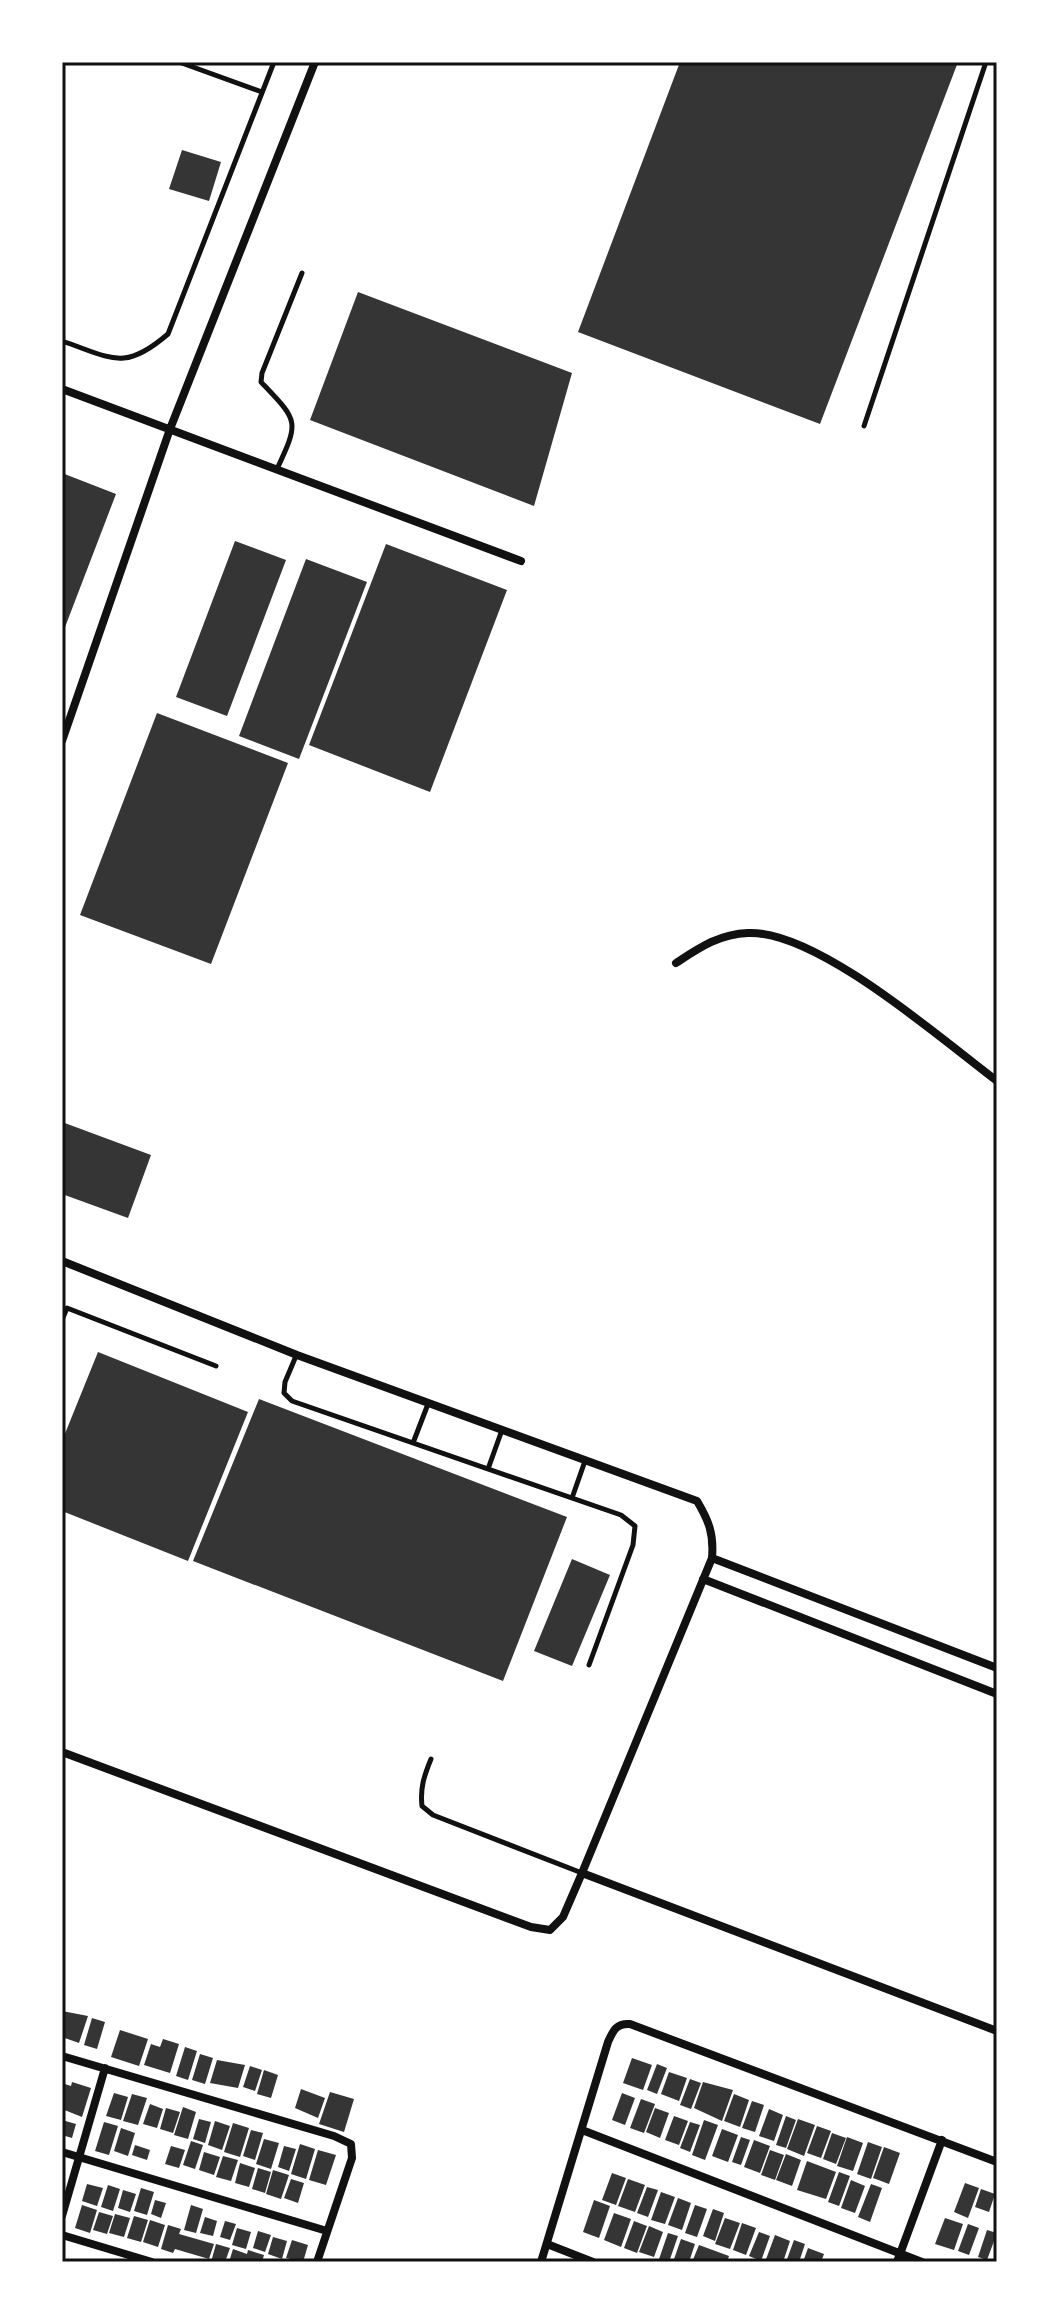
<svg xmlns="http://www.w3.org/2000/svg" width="1059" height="2324" font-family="Literata,serif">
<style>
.building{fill:#353535}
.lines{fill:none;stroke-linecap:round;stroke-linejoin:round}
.service{stroke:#111;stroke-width:5}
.minor{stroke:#111;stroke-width:8}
.neatline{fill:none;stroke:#111;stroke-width:3}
</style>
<rect width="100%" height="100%" fill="#fff"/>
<path class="building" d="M680 62H958L820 424 578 332Z
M182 150 221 162 209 201 169 189Z
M358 292 572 373 534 506 310 420Z
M62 473 116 494 62 635Z
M235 541 286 560 227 716 176 697Z
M386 544 507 590 430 792 309 745Z
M306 559 367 582 299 759 239 736Z
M157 713 288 763 211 964 80 915Z
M62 1122 151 1155 128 1218 62 1194Z
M98 1352 248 1412 188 1561 62 1511V1441Z
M259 1399 567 1517 503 1681 193 1561Z
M572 1559 610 1575 572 1666 534 1651Z
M62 2011 88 2016 79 2043 62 2037Z
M92 2018 105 2022 97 2049 84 2045Z
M120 2030 148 2039 139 2066 111 2057Z
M163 2039 179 2044 170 2073 144 2065 151 2044 160 2047Z
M185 2047 197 2051 188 2080 176 2076Z
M200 2054 213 2058 205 2084 192 2080Z
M632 2058 652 2065 643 2090 623 2083Z
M217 2060 245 2065 238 2088 210 2083Z
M657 2064 667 2068 657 2094 647 2090Z
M250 2066 262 2070 255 2091 243 2087Z
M264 2070 278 2075 271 2098 257 2094Z
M669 2072 687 2078 679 2101 661 2094Z
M690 2079 701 2083 691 2109 680 2105Z
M72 2082 91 2088 82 2117 62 2109V2083L71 2086Z
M703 2082 733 2090 722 2121 694 2108Z
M301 2089 325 2098 318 2118 295 2108Z
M330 2092 354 2099 344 2132 319 2124Z
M114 2093 128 2097 121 2120 106 2116Z
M622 2093 635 2098 625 2125 612 2120Z
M132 2094 147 2098 138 2125 123 2121Z
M734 2094 749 2100 740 2127 724 2121Z
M641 2099 655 2104 644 2133 630 2128Z
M752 2101 764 2105 755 2132 742 2128Z
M150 2104 163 2109 157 2128 143 2124Z
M183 2107 196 2112 188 2139 174 2135Z
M166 2108 180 2112 173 2133 160 2129Z
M655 2108 669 2113 660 2138 646 2132Z
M769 2109 783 2115 774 2141 759 2136Z
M674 2116 688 2121 679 2145 665 2140Z
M786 2116 796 2120 786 2148 776 2145Z
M199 2119 211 2122 205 2143 193 2139Z
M798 2119 815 2125 804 2156 787 2149Z
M62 2120 76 2124 72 2138 62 2135Z
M704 2120 718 2125 705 2160 692 2155Z
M215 2121 230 2126 222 2150 208 2145Z
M104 2122 118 2126 109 2155 95 2151Z
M690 2122 700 2125 690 2152 680 2148Z
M233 2123 249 2128 240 2157 224 2152Z
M817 2126 831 2131 821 2158 807 2153Z
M121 2128 135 2133 128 2156 114 2151Z
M722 2129 738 2135 728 2162 712 2156Z
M251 2130 263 2133 255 2160 243 2156Z
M832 2133 846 2138 836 2164 823 2159Z
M741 2137 750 2140 741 2165 732 2162Z
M847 2137 863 2143 853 2171 837 2166Z
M264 2139 279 2143 271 2169 256 2164Z
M754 2140 770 2146 760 2173 744 2167Z
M191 2141 203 2145 195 2169 183 2165Z
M868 2142 882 2147 871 2179 857 2174Z
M300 2144 315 2149 306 2179 291 2174Z
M135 2145 150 2150 147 2160 132 2155Z
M171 2146 185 2150 179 2168 165 2164Z
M284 2146 296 2149 289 2171 278 2167Z
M884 2147 900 2153 889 2184 873 2178Z
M318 2150 336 2155 326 2185 309 2180Z
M770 2150 784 2155 775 2180 761 2175Z
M204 2152 220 2157 214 2175 199 2170Z
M786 2154 801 2160 792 2186 776 2180Z
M223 2156 238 2160 231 2181 216 2177Z
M807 2161 836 2172 826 2199 797 2190Z
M240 2163 255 2168 249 2187 235 2183Z
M258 2168 271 2172 265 2193 252 2189Z
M273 2170 289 2175 281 2199 266 2194Z
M839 2172 850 2176 839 2206 828 2202Z
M612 2173 626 2178 616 2205 602 2200Z
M291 2179 304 2183 298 2203 284 2198Z
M628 2179 645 2185 635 2212 618 2206Z
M851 2180 865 2186 855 2213 841 2208Z
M965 2183 979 2188 968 2218 954 2212Z
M87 2184 103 2188 97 2206 82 2201Z
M871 2184 882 2188 870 2222 858 2217Z
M108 2185 120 2189 113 2211 101 2207Z
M647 2187 658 2190 648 2217 637 2213Z
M141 2188 154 2192 147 2215 134 2211Z
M981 2189 995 2194 989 2212 975 2207Z
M123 2190 136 2194 130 2212 118 2208Z
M661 2192 675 2197 665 2224 651 2220Z
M678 2198 691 2203 682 2230 668 2225Z
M155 2200 166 2203 161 2218 151 2214Z
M594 2200 610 2206 599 2238 583 2232Z
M82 2205 97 2210 90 2233 75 2228Z
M191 2205 203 2209 196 2233 184 2230Z
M695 2205 707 2209 697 2237 685 2233Z
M713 2209 724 2213 715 2241 703 2236Z
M99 2212 113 2216 107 2234 93 2230Z
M614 2213 631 2219 621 2247 604 2240Z
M115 2214 130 2218 124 2237 109 2233Z
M134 2216 148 2220 141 2242 127 2238Z
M205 2217 217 2221 213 2236 200 2233Z
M725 2218 740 2223 730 2249 715 2244Z
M945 2218 963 2224 954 2250 935 2244Z
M150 2220 165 2225 158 2247 143 2242Z
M225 2221 236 2224 230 2240 220 2237Z
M634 2221 647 2226 637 2253 624 2248Z
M742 2223 756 2228 746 2255 733 2250Z
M968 2224 979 2228 969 2255 958 2251Z
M168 2225 181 2229 179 2234 214 2244 209 2259 175 2249 173 2253 161 2249Z
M649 2226 663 2232 654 2257 639 2252Z
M237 2228 251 2232 246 2249 232 2245Z
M987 2230 997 2233 987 2260 978 2257Z
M258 2231 271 2235 265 2252 253 2248Z
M759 2232 770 2236 761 2261 749 2256Z
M668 2233 678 2236 669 2262H658Z
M775 2235 790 2241 783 2262H765Z
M273 2237 287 2241 282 2259 268 2254Z
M681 2239 695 2244 689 2262H673Z
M292 2240 308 2245 303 2262 286 2258Z
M794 2240 805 2244 799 2262H786Z
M216 2244 230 2248 225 2262H211Z
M699 2245 729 2256 727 2262H692Z
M808 2248 824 2254 821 2262H803Z
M233 2249 247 2254 248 2250 264 2255 262 2262H229Z"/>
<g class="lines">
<path class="service" d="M179 62 262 92
M62 341C112 358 124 372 168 334L274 62
M864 426 986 62
M277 469C300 420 298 421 261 382L262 373 302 273
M62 1320 67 1308 216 1366
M296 1356 285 1382 284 1393 292 1401 621 1515 635 1526 633 1545 589 1665
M413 1443 428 1404
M488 1469 502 1430
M572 1498 585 1461
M431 1759C424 1776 420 1788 422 1806L433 1815 582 1873"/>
<path class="minor" d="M62 389 521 561
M62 741 170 429 315 62
M676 963C699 948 719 934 748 933 817 930 941 1039 997 1081
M62 1261 297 1355 697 1501C709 1521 714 1534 712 1558L582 1873 563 1917 550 1930 531 1927 62 1752
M712 1558 997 1668
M703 1579 997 1694
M582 1873 997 2031
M62 2056 334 2136 351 2144 352 2158 317 2262
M582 2130 922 2262
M62 2152 327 2231
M62 2216 105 2068
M62 2235 152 2262
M547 2244 593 2262
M541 2262 608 2042C613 2031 616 2023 630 2024L997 2162
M897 2262 942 2140"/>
</g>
<rect width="1059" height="2324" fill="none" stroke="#ffffff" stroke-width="128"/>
<rect x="64" y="64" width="931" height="2196" class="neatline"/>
</svg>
